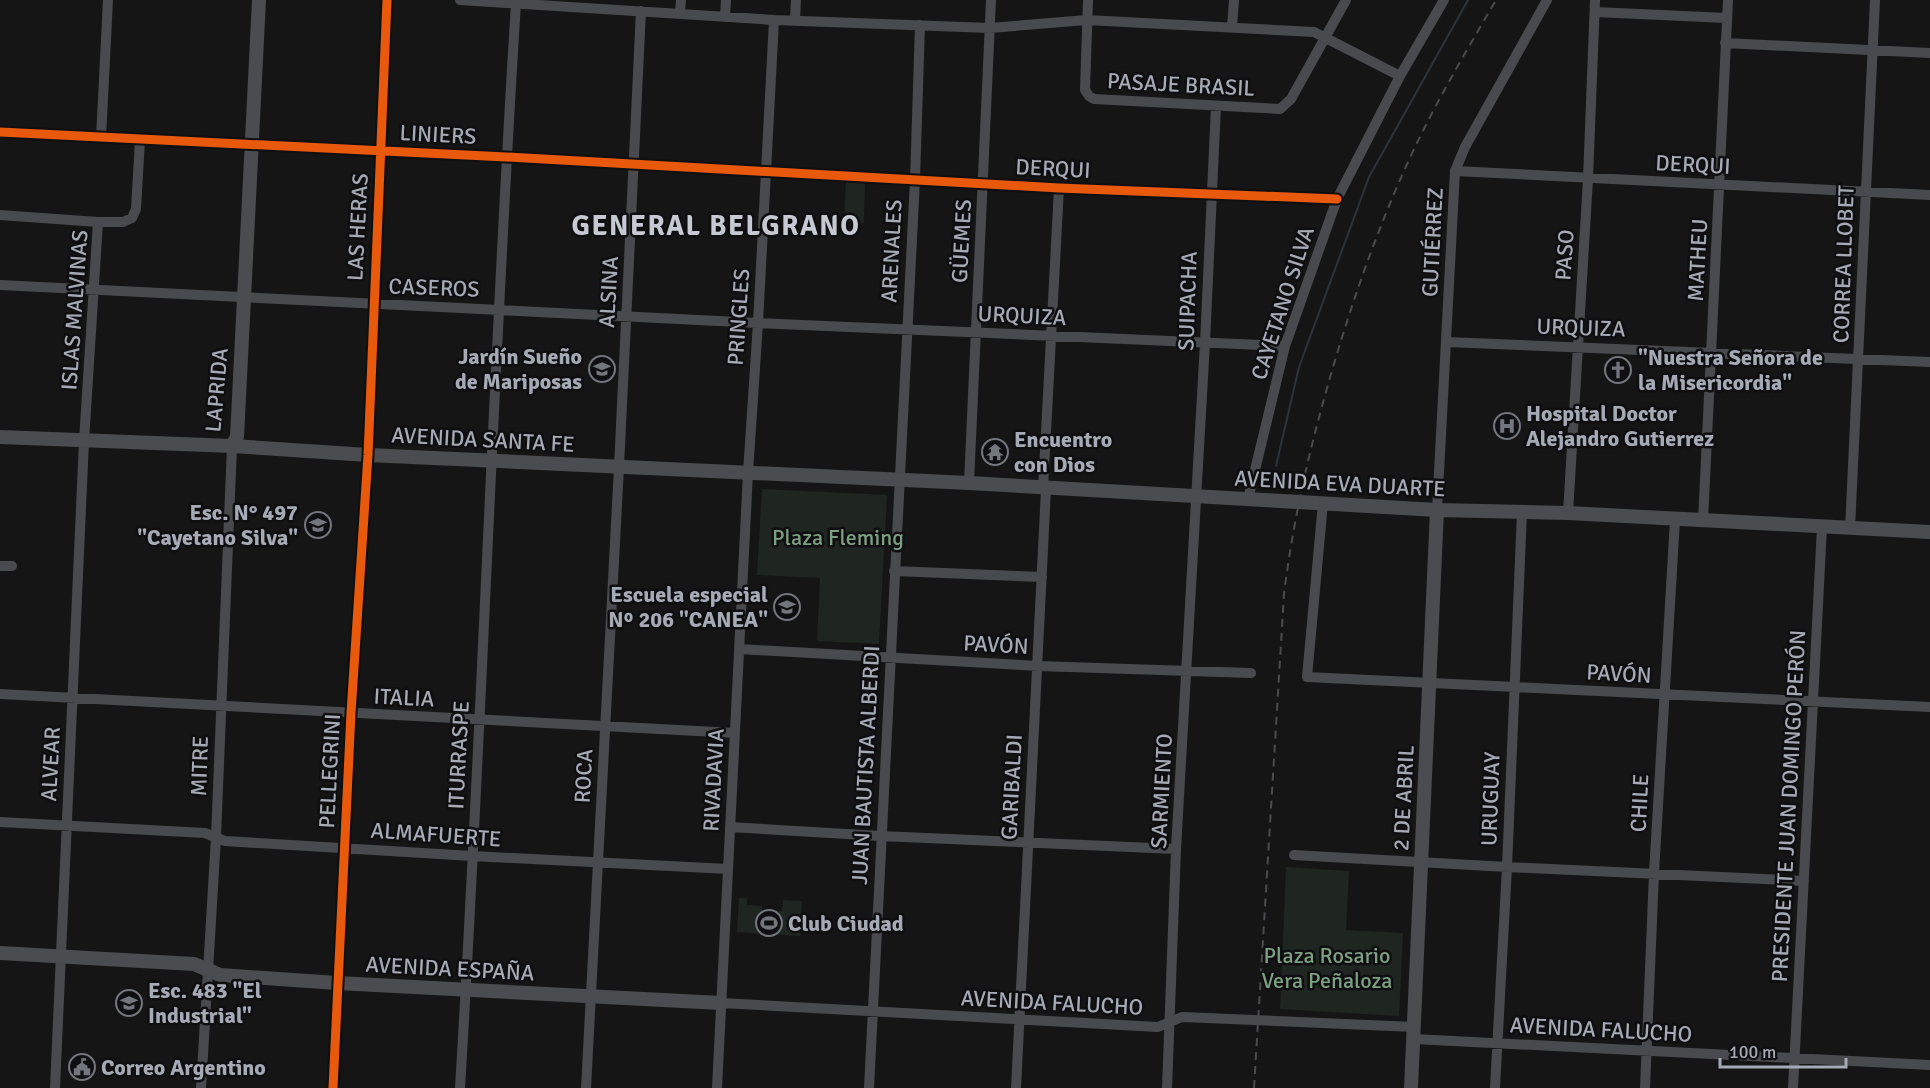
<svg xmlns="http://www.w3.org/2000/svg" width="1930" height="1088" font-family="Signika,sans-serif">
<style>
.green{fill:#1f2520}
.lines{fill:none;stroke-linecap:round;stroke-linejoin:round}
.stream{stroke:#2c333a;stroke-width:2}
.minor{stroke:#494a4e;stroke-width:10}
.major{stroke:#4b4c50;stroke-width:14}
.rail{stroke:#4a4b4e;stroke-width:2;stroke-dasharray:8 6;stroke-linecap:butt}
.cycleway-casing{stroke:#0f0f11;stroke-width:13}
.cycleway{stroke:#e8590c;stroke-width:9}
.labels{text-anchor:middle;stroke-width:5;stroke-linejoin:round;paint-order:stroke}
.street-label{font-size:22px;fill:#a6aab5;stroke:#0f0f11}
.poi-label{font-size:22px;font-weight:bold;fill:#a6aab5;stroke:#0f0f11;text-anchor:start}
.park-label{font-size:22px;fill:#7ea082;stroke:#0f0f11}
.district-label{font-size:28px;font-weight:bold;letter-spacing:1.5px;fill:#c7c9d2;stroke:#0f0f11}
</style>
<rect width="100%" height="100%" fill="#151515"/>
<path class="green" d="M846 181 865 182 864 223 844 222Z
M762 489 887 495 879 644 817 641 820 578 757 575Z
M1286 867 1349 871 1346 930 1403 933 1399 1016 1280 1009Z
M739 898H747V905L762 906V910L782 911 783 900 802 901 800 936 737 932Z"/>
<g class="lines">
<path class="stream" d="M1276 466 1299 367 1369 177 1468 0"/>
<path class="minor" d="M460 0 774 20 990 28 1087 20 1314 32 1400 76
M1088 0 1085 90 1089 96 1094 99 1280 109 1291 99 1346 0
M1595 12 1727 18
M680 14 681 0
M725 17 726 0
M795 20 796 0
M1232 26 1234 0
M1725 43 1930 53
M0 132 506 157 1059 188 1337 199
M101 138 108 0
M1455 171 1930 195
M0 215 98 222
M0 285 758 323 1285 346
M1447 342 1930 362
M969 483 991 0
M1043 488 1059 188
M1248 499 1285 346 1337 199 1400 76 1444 0
M1323 503 1307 677 1930 707
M1437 510 1455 171 1465 147 1547 0
M1568 513 1588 179 1595 0
M1703 521 1728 0
M1850 529 1875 0
M0 566H12
M894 571 1042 577
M739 649 1038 666 1251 673
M0 694 735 733
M0 822 205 833 225 841 472 856 728 869
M730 827 880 836 1176 849
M1294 855 1507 867 1804 881
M721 1003 1158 1027 1182 1017 1415 1027
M1414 1039 1930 1065
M55 1088 84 441 98 222H123L132 218 136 209 140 140
M201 1088 216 837 232 446
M333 1088 351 713 368 455 387 0
M460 1088C482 727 493 365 516 3
M586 1088 619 467 641 11
M717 1088 748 473 758 323 774 20
M869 1088 915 180 920 25
M1016 1088 1046 489
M1167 1088 1176 849 1205 343 1216 106
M1495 1088 1507 867 1522 512
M1645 1088 1654 873 1675 520
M1793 1088 1822 527"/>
<path class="major" d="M0 437 232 446 368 455 969 483 1437 510 1568 513 1930 532
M232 446 237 437 259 0
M0 953 194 964 220 975 337 983 721 1003
M1411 1088 1437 510"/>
<path class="rail" d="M1254 1088 1284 594C1293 521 1309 451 1329 381 1352 301 1379 223 1415 147 1439 97 1468 48 1496 0"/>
<defs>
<path id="cycleway" d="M0 132 506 157 1059 188 1337 199
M333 1088 351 713 368 455 387 0"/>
</defs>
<use href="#cycleway" class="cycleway-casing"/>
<use href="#cycleway" class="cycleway"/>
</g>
<defs>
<symbol id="school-ring" viewBox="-11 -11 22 22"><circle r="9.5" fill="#0f0f11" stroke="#73767d" stroke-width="1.5"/><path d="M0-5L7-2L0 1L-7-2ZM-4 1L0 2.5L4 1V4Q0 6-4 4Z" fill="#73767d"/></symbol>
<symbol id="church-ring" viewBox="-11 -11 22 22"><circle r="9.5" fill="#0f0f11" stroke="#73767d" stroke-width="1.5"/><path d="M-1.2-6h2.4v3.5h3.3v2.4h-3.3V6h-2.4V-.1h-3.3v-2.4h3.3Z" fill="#73767d"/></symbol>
<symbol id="hospital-ring" viewBox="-11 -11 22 22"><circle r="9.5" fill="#0f0f11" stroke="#73767d" stroke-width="1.5"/><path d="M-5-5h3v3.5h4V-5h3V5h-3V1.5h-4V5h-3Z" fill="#73767d"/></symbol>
<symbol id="temple-ring" viewBox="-11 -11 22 22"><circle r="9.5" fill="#0f0f11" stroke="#73767d" stroke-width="1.5"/><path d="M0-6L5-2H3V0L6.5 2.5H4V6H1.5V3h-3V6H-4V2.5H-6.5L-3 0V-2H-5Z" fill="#73767d"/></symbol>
<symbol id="stadium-ring" viewBox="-11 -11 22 22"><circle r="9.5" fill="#0f0f11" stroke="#73767d" stroke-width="1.5"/><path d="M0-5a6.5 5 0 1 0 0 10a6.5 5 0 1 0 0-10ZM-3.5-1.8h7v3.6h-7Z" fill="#73767d"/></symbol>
<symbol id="civic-ring" viewBox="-11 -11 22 22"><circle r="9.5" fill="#0f0f11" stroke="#73767d" stroke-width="1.5"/><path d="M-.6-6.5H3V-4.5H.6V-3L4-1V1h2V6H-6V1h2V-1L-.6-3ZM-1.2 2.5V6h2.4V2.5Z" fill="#73767d"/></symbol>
</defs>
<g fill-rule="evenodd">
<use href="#school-ring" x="587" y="354" width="30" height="30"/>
<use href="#church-ring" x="1603" y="355" width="30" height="30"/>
<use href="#hospital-ring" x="1492" y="411" width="30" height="30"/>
<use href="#temple-ring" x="980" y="437" width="30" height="30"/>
<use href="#school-ring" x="303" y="510" width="30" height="30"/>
<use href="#school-ring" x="772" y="592" width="30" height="30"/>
<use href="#stadium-ring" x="754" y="908" width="30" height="30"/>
<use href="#school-ring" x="114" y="988" width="30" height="30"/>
<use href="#civic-ring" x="67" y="1052" width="30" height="30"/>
</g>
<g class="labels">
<g class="street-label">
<text transform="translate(1181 84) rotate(3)" y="8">PASAJE BRASIL</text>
<text transform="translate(438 134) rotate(3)" y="8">LINIERS</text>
<text transform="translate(1693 164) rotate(3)" y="8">DERQUI</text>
<text transform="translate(1053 168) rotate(3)" y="8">DERQUI</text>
<text transform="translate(357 227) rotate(-87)" y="8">LAS HERAS</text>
<text transform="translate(961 241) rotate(-87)" y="8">GÜEMES</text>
<text transform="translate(1432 242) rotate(-87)" y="8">GUTIÉRREZ</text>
<text transform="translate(891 251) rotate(-87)" y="8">ARENALES</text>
<text transform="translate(1564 255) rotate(-86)" y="8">PASO</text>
<text transform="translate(1697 260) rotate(-87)" y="8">MATHEU</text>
<text transform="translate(1843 264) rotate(-88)" y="8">CORREA LLOBET</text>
<text transform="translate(434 287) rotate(2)" y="8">CASEROS</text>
<text transform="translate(608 292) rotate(-87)" y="8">ALSINA</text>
<text transform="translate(1187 301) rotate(-88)" y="8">SUIPACHA</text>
<text transform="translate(1282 303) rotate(-72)" y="8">CAYETANO SILVA</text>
<text transform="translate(74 310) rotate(-86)" y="8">ISLAS MALVINAS</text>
<text transform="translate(1022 315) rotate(3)" y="8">URQUIZA</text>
<text transform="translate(738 317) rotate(-86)" y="8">PRINGLES</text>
<text transform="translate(1581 327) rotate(2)" y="8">URQUIZA</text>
<text transform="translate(216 390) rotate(-85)" y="8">LAPRIDA</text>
<text transform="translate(483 439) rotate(3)" y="8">AVENIDA SANTA FE</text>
<text transform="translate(1340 483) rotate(3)" y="8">AVENIDA EVA DUARTE</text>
<text transform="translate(996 644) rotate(3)" y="8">PAVÓN</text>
<text transform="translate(1619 673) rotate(3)" y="8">PAVÓN</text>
<text transform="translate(404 697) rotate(3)" y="8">ITALIA</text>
<text transform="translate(458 755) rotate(-87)" y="8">ITURRASPE</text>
<text transform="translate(50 764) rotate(-87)" y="8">ALVEAR</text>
<text transform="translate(865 765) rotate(-87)" y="8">JUAN BAUTISTA ALBERDI</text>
<text transform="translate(199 766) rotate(-88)" y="8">MITRE</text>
<text transform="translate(329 771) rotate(-87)" y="8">PELLEGRINI</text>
<text transform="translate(583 776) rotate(-87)" y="8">ROCA</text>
<text transform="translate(713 780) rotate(-87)" y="8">RIVADAVIA</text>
<text transform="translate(1011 787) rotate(-87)" y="8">GARIBALDI</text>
<text transform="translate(1161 791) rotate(-87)" y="8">SARMIENTO</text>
<text transform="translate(1403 798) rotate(-87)" y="8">2 DE ABRIL</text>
<text transform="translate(1490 799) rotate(-88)" y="8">URUGUAY</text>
<text transform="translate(1639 803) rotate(-87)" y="8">CHILE</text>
<text transform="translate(1788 806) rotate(-87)" y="8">PRESIDENTE JUAN DOMINGO PERÓN</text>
<text transform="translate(436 834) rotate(4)" y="8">ALMAFUERTE</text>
<text transform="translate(450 968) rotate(3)" y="8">AVENIDA ESPAÑA</text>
<text transform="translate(1052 1002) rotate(3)" y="8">AVENIDA FALUCHO</text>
<text transform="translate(1601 1029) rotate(3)" y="8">AVENIDA FALUCHO</text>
</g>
<g class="poi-label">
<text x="582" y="364" text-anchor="end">Jardín Sueño<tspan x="582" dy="25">de Mariposas</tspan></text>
<text x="1638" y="365">"Nuestra Señora de<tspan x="1638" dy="25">la Misericordia"</tspan></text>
<text x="1526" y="421">Hospital Doctor<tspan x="1526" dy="25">Alejandro Gutierrez</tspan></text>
<text x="1014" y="447">Encuentro<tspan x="1014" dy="25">con Dios</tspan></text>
<text x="298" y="520" text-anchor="end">Esc. N° 497<tspan x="298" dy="25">"Cayetano Silva"</tspan></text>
<text x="768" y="602" text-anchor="end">Escuela especial<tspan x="768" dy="25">Nº 206 "CANEA"</tspan></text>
<text x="788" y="931">Club Ciudad</text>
<text x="148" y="998">Esc. 483 "El<tspan x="148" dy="25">Industrial"</tspan></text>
<text x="101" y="1075">Correo Argentino</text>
</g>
<g class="park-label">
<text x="838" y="545">Plaza Fleming</text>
<text x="1327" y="963">Plaza Rosario<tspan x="1327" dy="25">Vera Peñaloza</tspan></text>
</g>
<g class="district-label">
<text x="716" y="235">GENERAL BELGRANO</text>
</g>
</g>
<path d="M1720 1058v9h126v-9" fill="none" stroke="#a6aab5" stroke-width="3"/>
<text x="1729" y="1058" font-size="18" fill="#a6aab5" stroke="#0f0f11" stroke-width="4.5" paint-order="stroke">100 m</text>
</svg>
